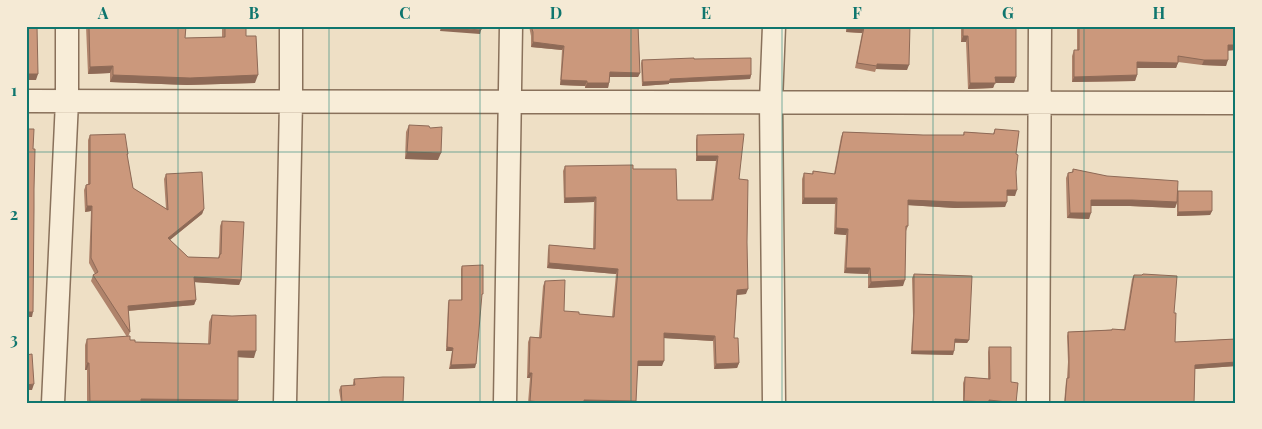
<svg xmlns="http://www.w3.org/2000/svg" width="1262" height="429" font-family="'Playfair Display',serif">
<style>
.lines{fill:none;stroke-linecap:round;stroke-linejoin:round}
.street-casing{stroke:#89715b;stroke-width:25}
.street{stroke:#f8edd8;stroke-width:22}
.wall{fill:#af836b}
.shaded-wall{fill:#8e6a57}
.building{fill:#cb987c;stroke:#8e6a57}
.grid{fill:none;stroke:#0f766e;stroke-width:1;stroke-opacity:0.55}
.neatline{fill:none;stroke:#0f766e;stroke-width:2}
.grid-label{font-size:16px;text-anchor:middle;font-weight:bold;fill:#0f766e}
</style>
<rect width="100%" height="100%" fill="#eedfc5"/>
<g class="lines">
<defs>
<path id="street" d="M774 26 771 102 774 403
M26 101 1236 103
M53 403 67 101V26
M285 403 291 101V26
M505 403 511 26
M1038 403 1040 26"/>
</defs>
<use href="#street" class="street-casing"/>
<use href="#street" class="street"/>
</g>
<path class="wall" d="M86 26H186L185 38 222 37V26H246V36L255 83 187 85 110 82V73L88 74Z
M529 26H638L640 73 638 77H610L608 88H585V86L560 85 562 50 531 47V36Z
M846 26H910L907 70 876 69 875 72 855 68 862 33 846 32Z
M961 26H1016L1014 83H995L993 88 968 89 966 42H961Z
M1077 26H1236L1228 51 1226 66 1202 65 1178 62 1176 68H1137V75L1135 81 1072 82V56L1074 50H1077Z
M694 59 751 75 750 79 669 83V84L642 86 641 63 642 60Z
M409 125 438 160 405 159 406 132Z
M995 129 1016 154 1015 196H1007L1005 207 955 208 908 205V226L906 231 903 286 868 288V274L844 273 846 235 834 234 835 204H802V179L804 173 812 174 813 171 834 174 841 137 843 132 923 135H963L964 132 993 134Z
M90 135 128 154 127 156 133 188 166 209 164 179 166 174 204 209 202 214 170 240 188 257 218 258 219 255 220 226 222 221 241 280 239 285 195 282 196 300 194 305 128 311 130 332 128 337 130 340 135 342 208 344 209 322 212 315 254 358 238 357 237 403H87V370H85V345L87 339 127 337 91 281 93 275 95 274 89 263 91 211 85 212 84 190 86 185 88 184V140Z
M697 135 739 179 746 294 737 295 734 338 739 363 737 368 714 369 713 341 664 338 662 366H637L636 403H528L530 378H527L528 342 530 337H539L543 286 545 281 564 311 579 314 612 317 616 274 547 268 548 250 549 245 593 249 594 202 564 203 563 171 565 166 633 169 677 200H711L716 161H696V140Z
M1073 169 1177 192 1212 211 1210 215 1177 216V203L1175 208 1130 206H1091L1089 219 1067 218 1066 178 1068 173 1072 172Z
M462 266 481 298 475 368 449 369 452 351H446L448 303 449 300H461V269Z
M914 274 969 340 967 343H954L953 355 911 354 913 316 912 278Z
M1134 275 1174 313 1175 342 1236 339V366L1195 369 1194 403H1064L1066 381 1067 378 1068 362 1067 336 1068 332 1124 329 1132 279Z
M989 347 1011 382 1016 403H963V383L965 377 988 379V352Z
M404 377 403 403H341L339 390 341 386 353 385V383L354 379Z"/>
<path class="shaded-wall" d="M441 27 481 30 480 34 440 31Z
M848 27H864L862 33 846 32Z
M963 36H968L966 42H961Z
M533 42 564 46 562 50 531 47Z
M1228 45H1236V50L1226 51Z
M1204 60H1228L1226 66 1202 65Z
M1137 62 1178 63 1176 68H1135Z
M877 64 909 65 907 70 876 69Z
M113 66 110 73 88 74 90 67Z
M610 72 640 73 638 77H608Z
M26 74H38L36 80H26Z
M113 75H258L255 83 187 85 110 82Z
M751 75 750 79 669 83V84L642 86 643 82 670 79Z
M1137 75 1135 81 1072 82 1074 77Z
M995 77H1016L1014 83H995L993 88 968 89 970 83Z
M561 80 587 81 585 86 560 85Z
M587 83H609L608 88H585Z
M407 152 441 153 438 160 405 159Z
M697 156H718L716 161H696Z
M1007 190H1017L1015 196 1005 195Z
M596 197 594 202 564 203 565 198Z
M804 198H837L835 204H802Z
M908 200 1007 202 1005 207 955 208 906 205Z
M1091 200H1132L1177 202 1175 208 1130 206H1089Z
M87 206H92L91 211 85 212Z
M204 209 202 214 166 243 168 238Z
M1212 211 1210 215 1177 216 1178 212Z
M1070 213H1091L1089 219 1067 218Z
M836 228 848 229 846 235 834 234Z
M549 263 618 269 616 274 547 268Z
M846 268H870L868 274 844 273Z
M194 277 241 280 239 285 192 282Z
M905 280 903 286 868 288 871 282Z
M748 289 746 294 735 295 737 290Z
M196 300 194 305 126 311 128 306Z
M26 312H33L32 317H26Z
M664 333 715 336 713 341 663 338Z
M955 339 969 340 967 343 953 342Z
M447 347 453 348 452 351H446Z
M238 351H256L254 358 236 357Z
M912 351H954L953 355 911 354Z
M638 361H664L662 366H636Z
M1236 362V366L1194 369 1195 365Z
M87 363H89L87 370H85Z
M739 363 737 368 714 369 716 364Z
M476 364 475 368 449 369 451 365Z
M529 373H532L530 378H527Z
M34 384 32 390H26V385Z
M141 399 238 400 237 403H89L90 401Z
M584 400 636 401V403H583Z
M989 400 1015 403H964V401Z
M530 401 551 403H529Z
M377 402H403V403H366Z"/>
<path class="building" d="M26 26H37L38 74H26Z
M89 26H186L185 38 225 37V26H246V36H256L258 75 190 78 113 75V66L90 67Z
M441 26H482L481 30 441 27Z
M531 26H638L640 73 610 72 609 83H587V81L561 80 564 46 533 42V32Z
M848 26H910L909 65 877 64V66L857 63 864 27Z
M963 26H1016V77H995L996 83H970L968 36H963Z
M1079 26H1236V45H1228V60H1204L1178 56V63L1137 62V75L1074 77V50H1079Z
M694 58V59L751 58V75L670 79V81L643 82 642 60Z
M409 125 429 126 430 128 442 127 441 153 407 152Z
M26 129H34L33 149H35L34 189V208L33 312H26Z
M995 129 1019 131 1016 154 1018 155 1016 172 1017 190H1007V202H957L908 200V226H906L905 280 871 282 870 268H846L848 229 836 228 837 198H804V173L813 174V171L835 174 843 132 923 135H964V132L994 134Z
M125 134 128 154H127L133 188 168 210 166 174 202 172 204 209 168 238 188 257 219 258 220 254H221L222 221 244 222 241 280 194 277 196 300 128 306 130 332 93 275 98 272 91 258 92 206H87L86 185 90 184V135Z
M744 134 739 179 748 180 747 242 748 289 737 290 734 338H738L739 363 716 364 715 336 664 333V361H638L636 401 584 400V403H551L530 401 532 373H529L530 337 541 338 545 281 565 280 564 311 579 312V314L614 317 618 269 549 263V245L595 249 596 197 565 198V166L633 165V169H676L677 200H713L718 156H697V135Z
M1073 169 1107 176 1178 181 1177 202 1132 200H1091V213H1070L1068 173 1073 172Z
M1178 191H1212V211L1178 212Z
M483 265V294H482L476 364 451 365 453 348 447 347 449 300H462V266Z
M914 274 972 276 969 340 955 339 954 351H912L914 312Z
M1143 274 1177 276 1174 313H1176L1175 342 1236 339V362L1195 365 1194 403H1141L1110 402V403H1065L1067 378H1069V358L1068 332 1112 330V329L1125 330 1134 275H1142Z
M212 315 232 316 256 315V351H238V400L141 399V401H90L89 363H87V339L130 336V340H135V342L210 344Z
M989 347H1011V382L1018 383 1016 403 989 400V402L964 401 965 377 990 379Z
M32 354 34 384 26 385V355Z
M383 377H404L403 402 342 403 341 386 355 385 354 379Z"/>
<path class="grid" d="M178 26V403M329 26V403M480 26V403M631 26V403M782 26V403M933 26V403M1084 26V403M26 152H1236M26 277H1236"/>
<rect width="1262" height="429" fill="none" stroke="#f5ead5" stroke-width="55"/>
<rect x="28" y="28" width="1206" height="374" class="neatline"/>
<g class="grid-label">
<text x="103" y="19">A</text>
<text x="254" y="19">B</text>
<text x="405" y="19">C</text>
<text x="556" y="19">D</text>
<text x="706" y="19">E</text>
<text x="857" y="19">F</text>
<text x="1008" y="19">G</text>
<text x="1159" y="19">H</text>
<text x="14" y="96">1</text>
<text x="14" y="220">2</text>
<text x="14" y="345">3</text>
</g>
</svg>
